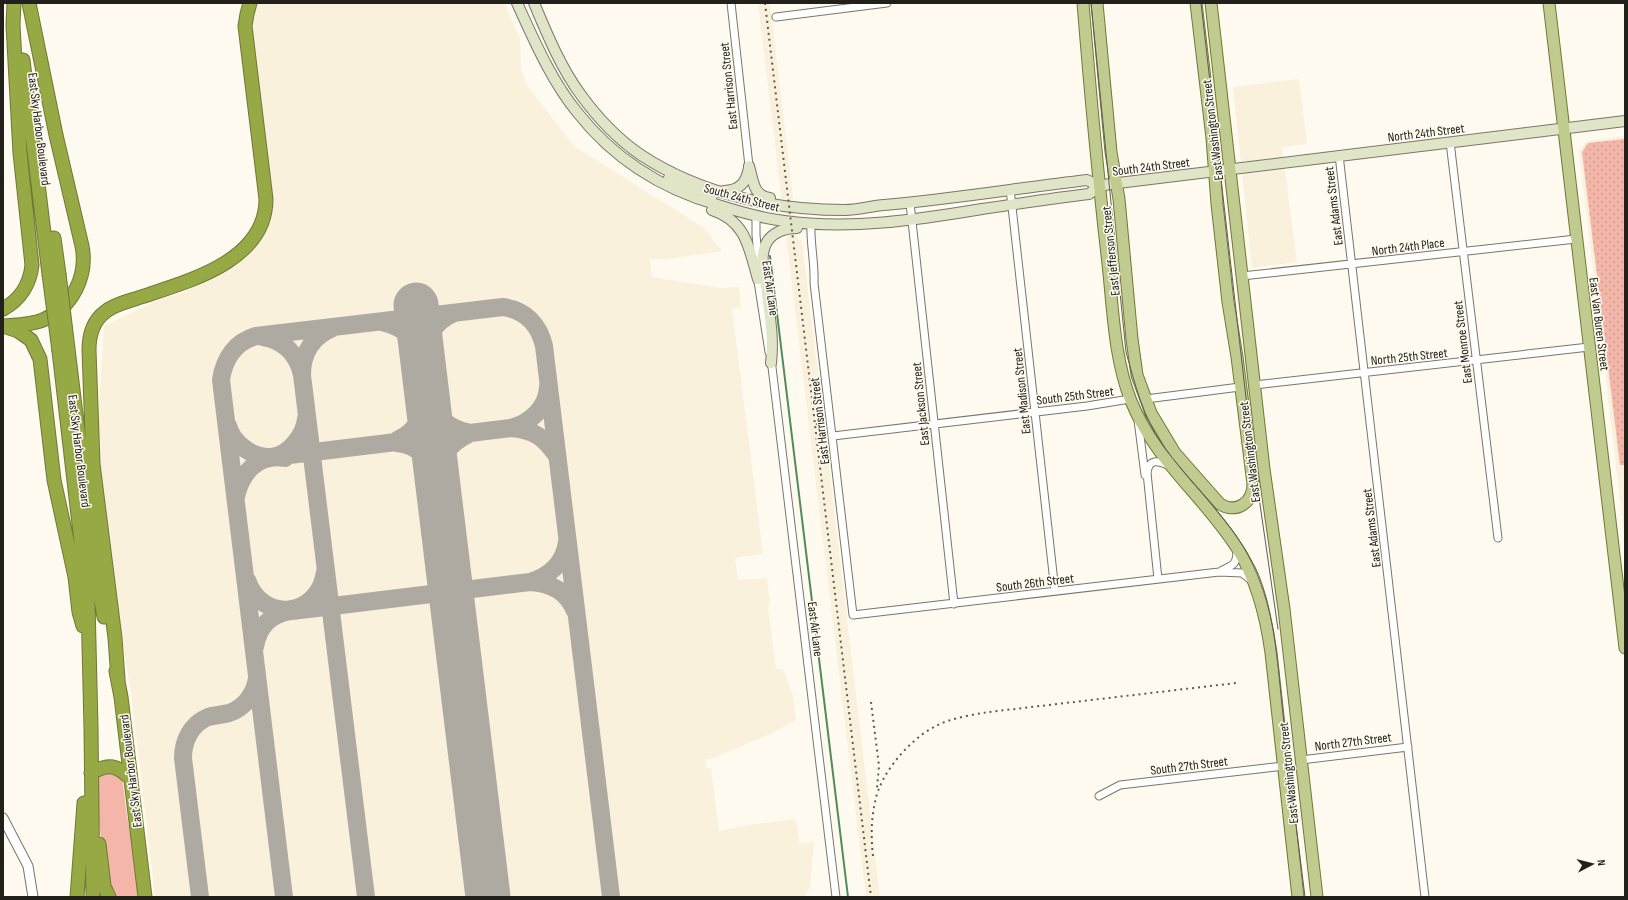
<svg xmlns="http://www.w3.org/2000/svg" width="1628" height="900" font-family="'Sofia Sans Condensed',sans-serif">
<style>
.built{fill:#f9f1dc}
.grass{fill:#f4b6a9}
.park{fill:url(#park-dots)}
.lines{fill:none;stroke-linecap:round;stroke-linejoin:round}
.stream{stroke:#528a59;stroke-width:2}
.taxiway{stroke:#aeaaa2;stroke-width:18}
.runway{stroke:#aeaaa2;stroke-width:45}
.minor-casing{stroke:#7a7569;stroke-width:9}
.tertiary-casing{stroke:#7a7569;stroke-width:11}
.secondary-casing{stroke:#7a7569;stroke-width:12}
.primary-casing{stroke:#6e7936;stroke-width:13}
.motorway-casing{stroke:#6e7936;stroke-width:15}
.minor{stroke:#fff;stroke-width:7}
.tertiary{stroke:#fff;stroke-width:9}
.secondary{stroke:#e0e5c7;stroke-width:10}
.primary{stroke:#c1cb8f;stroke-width:11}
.motorway{stroke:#97a945;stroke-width:13}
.tram{stroke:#5d5b54;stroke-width:1}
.rail{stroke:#5d5b54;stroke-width:2;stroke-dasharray:2 4;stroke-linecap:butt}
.motorway-bridge-casing{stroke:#6e7936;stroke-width:15;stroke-linecap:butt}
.motorway-bridge{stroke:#97a945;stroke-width:13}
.labels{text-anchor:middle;stroke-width:3;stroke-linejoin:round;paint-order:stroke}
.street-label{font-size:13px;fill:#22201b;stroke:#fffaef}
</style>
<defs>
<pattern id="park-dots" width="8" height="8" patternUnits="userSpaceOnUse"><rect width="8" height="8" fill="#f4b6a9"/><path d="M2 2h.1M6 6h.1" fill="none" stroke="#d19c91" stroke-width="1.8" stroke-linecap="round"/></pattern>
</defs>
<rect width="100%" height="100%" fill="#fffaef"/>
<path class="built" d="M256 3H504L520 38 521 67 526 84 574 146 704 228 722 251 667 259H650L652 277 721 288 739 287 741 307 732 309 763 554 735 558 738 580 767 578 770 604H769L768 608 776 669H783L793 696 796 720 770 734 711 759 705 760 707 768H711L719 831 749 825 796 819 799 843 814 842 810 886 805 897H155L131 691 123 647 99 449 98 417 104 326 162 298 180 294 242 258 256 244 266 228 252 33V20Z
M758 3H770L798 240H802L880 897H866Z
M1299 79 1307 144 1282 147 1297 262 1252 268 1233 87Z
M1625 136V542L1579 151 1587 141Z"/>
<path class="grass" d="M111 771 122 779 123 784C125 798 126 813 129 827 131 841 145 886 137 897H113L107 885 98 815 96 777Z"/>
<path class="park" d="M1625 139V465H1620L1582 152 1588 143Z"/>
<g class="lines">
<path class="stream" d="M770 256 848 897"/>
<path class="taxiway" d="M382 322C407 328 416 340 423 364
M263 337C284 340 298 355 302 375L366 897
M424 366C424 343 431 322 454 313
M302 375C302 353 313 336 333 328
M427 394C433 413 446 428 467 432
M228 426C233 444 253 458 271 457 289 456 305 434 306 418
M511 428C534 430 544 437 557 456
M397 440C417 432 425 414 427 394
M397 443C421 445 432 463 438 483
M273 457 511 428C530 423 547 408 548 387
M438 482C441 457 446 445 469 434
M236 497C241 473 258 453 285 458
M247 580C262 624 319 617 325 572
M530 582C550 583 567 591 575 611
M292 611 530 582C550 576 564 563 567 542
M255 647C258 627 271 614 290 611
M200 897 183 758C183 741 191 724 208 717 215 715 222 715 229 713 245 708 255 693 257 678
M284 897 221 380C224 359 235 342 256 336L503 307C525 310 539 324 544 346L611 897"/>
<path class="runway" d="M416 305 488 897"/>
<defs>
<path id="minor" d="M731 3 749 166
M776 17 887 3
M1450 142 1498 538
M1339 155 1425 897
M1010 189 1055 591
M910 203 954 604
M756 216V235L759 266
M811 224C810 243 815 263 814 283L853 615 1219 572 1242 573 1251 580
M757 275 769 352
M1242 276 1576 239
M771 359 836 897
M1255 385 1589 347
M1146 399 1240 387
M1138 420 1145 475
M833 436 1087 406 1130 399
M1221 571C1233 565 1237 565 1237 550
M1158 579 1147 473C1149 458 1158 461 1168 465
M1301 760 1408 747
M1099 796 1120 785 1284 766"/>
<path id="tertiary" d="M3 818 28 866 33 897"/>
<path id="secondary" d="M517 3C534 40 551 80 577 112 613 158 662 189 718 205 740 212 761 218 784 221 850 230 916 220 982 209 1017 204 1053 198 1089 194L1099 186 1110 184 1625 121
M534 3C547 34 561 68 581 95 597 117 619 140 641 155 700 194 775 210 845 210 858 210 871 206 884 205 952 199 1019 188 1087 180L1099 186
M749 166C753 180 753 196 770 198
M669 178 712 196
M724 191C740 190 746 183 749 168
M712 210C746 221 749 248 758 279
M771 363C774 337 769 312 766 286 764 274 760 259 765 246 770 233 784 228 797 228"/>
<path id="primary" d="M1083 3C1090 90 1098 177 1108 264 1113 309 1114 358 1131 401 1156 462 1203 495 1237 548 1257 580 1266 616 1271 653L1298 897
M1097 3 1111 152 1119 199 1132 339 1137 375 1151 413 1175 453 1220 504C1236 514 1253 503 1253 484L1237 357 1228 302 1217 204 1212 138 1196 3
M1211 3 1264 469 1284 609 1317 897
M1549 3 1625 648"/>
<path id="motorway" d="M23 60 49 274
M54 238 59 274
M3 309C20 300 30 284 32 265L20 153 13 25 14 3
M3 326C16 325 31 325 43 320 72 308 88 276 82 246L56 135 29 3
M6 327 18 331 31 340 40 359 54 480 75 577 79 612 83 626
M68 349 93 554 104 617
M59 351 88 602 91 728 93 897
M116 671 121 697 145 897
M118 679 115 638 93 464 89 350C89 336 93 321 105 312 114 304 130 301 141 297 189 281 266 261 266 199L245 26 247 14 250 3
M91 773C109 763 117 765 131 779
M99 844 104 886 109 897
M77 897 84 803"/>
</defs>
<use href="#minor" class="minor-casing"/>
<use href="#tertiary" class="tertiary-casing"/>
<use href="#secondary" class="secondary-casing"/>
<use href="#primary" class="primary-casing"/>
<use href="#motorway" class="motorway-casing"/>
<use href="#minor" class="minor"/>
<use href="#tertiary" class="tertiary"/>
<use href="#secondary" class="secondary"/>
<use href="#primary" class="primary"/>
<use href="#motorway" class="motorway"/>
<path class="tram" d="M1091 3 1126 352C1135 384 1143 417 1162 444 1192 486 1232 520 1255 567 1276 611 1278 674 1284 723 1290 781 1298 839 1305 897
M1201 3 1251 442 1278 629"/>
<path class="rail" d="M765 3 871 897
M871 702 879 766 877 788
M873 856C871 838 871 820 875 802 880 774 909 740 934 727 950 718 971 715 989 712L1236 683"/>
<defs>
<path id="motorway-bridge" d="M49 274 59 351
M59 274 68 349"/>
</defs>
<use href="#motorway-bridge" class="motorway-bridge-casing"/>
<use href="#motorway-bridge" class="motorway-bridge"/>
</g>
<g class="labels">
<g class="street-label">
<text transform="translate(728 86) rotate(-96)" y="5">East Harrison Street</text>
<text transform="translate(40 129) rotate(83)" y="5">East Sky Harbor Boulevard</text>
<text transform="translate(1212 130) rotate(-97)" y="5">East Washington Street</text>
<text transform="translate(1426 132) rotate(-7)" y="5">North 24th Street</text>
<text transform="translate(1151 166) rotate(-7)" y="5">South 24th Street</text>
<text transform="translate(742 197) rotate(15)" y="5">South 24th Street</text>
<text transform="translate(1333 206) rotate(-97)" y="5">East Adams Street</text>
<text transform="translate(1408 246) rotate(-7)" y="5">North 24th Place</text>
<text transform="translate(1110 251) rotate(-96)" y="5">East Jefferson Street</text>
<text transform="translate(771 288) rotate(82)" y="5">East Air Lane</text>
<text transform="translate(1600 324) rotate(83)" y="5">East Van Buren Street</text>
<text transform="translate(1462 342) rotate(-97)" y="5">East Monroe Street</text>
<text transform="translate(1409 356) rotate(-6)" y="5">North 25th Street</text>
<text transform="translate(1021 391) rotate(-96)" y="5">East Madison Street</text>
<text transform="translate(1075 395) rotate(-7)" y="5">South 25th Street</text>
<text transform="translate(920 404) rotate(-96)" y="5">East Jackson Street</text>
<text transform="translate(819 421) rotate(-97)" y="5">East Harrison Street</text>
<text transform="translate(80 451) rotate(83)" y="5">East Sky Harbor Boulevard</text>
<text transform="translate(1249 452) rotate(-97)" y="5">East Washington Street</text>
<text transform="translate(1371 528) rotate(-97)" y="5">East Adams Street</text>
<text transform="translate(1035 582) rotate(-7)" y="5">South 26th Street</text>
<text transform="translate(816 629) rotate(83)" y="5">East Air Lane</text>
<text transform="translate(1353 741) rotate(-7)" y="5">North 27th Street</text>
<text transform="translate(1189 765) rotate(-7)" y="5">South 27th Street</text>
<text transform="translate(130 771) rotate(-97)" y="5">East Sky Harbor Boulevard</text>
<text transform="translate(1288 773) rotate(-96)" y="5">East Washington Street</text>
</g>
</g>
<rect width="1628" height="900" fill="none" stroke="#22201b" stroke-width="8"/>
<g transform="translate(1592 864) rotate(83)" stroke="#fffaef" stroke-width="3" paint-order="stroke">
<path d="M0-3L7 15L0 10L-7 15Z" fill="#22201b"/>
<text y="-6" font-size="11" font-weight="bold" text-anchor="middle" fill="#22201b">N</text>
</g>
</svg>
